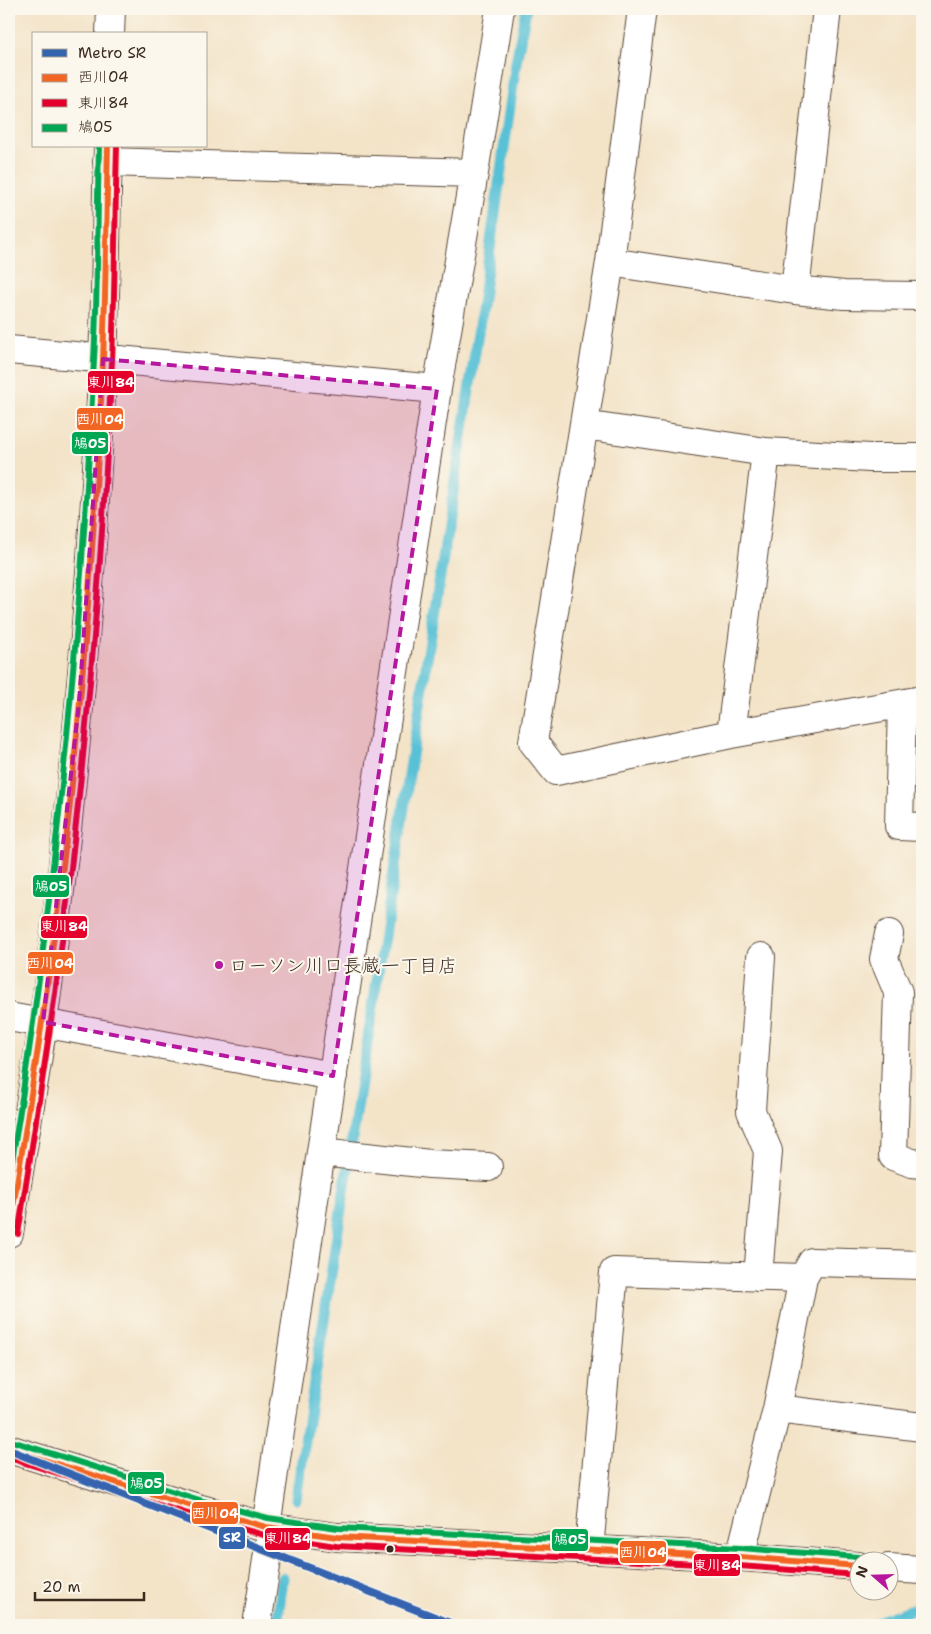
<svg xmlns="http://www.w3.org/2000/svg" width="931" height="1634" font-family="'Shantell Sans','Klee One',sans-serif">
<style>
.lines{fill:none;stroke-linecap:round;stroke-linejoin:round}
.stream{stroke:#59c1d6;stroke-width:11}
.minor-casing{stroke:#574637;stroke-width:30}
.major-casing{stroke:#574637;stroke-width:30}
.minor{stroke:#fff;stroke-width:28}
.major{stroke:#fff;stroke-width:28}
.bus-1-casing{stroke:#fbf7ec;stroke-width:10}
.bus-2-casing{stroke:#fbf7ec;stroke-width:10}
.bus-3-casing{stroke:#fbf7ec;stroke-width:10}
.bus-1{stroke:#f26522;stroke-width:6}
.bus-2{stroke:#e4002b;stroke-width:6}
.bus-3{stroke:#00a651;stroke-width:6}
.metro-1-casing{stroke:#fbf7ec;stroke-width:11}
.metro-1{stroke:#3564af;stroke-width:8}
.marked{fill:#b5179e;fill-opacity:0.2;stroke:#b5179e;stroke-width:4;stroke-dasharray:10 6;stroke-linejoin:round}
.poi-dot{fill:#b5179e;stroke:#fbf7ec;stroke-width:2}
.bus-dot{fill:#3b2a1e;stroke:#fbf7ec;stroke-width:2}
.labels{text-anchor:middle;stroke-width:4;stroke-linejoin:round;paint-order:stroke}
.poi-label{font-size:19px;fill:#3b2a1e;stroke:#fbf7ec;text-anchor:start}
.line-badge{stroke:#fbf7ec;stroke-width:2}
.badge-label{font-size:14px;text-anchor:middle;font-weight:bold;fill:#fff}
</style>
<rect width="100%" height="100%" fill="#fbf7ec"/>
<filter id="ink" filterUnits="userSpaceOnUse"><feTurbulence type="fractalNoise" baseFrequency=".02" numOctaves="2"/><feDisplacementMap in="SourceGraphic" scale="10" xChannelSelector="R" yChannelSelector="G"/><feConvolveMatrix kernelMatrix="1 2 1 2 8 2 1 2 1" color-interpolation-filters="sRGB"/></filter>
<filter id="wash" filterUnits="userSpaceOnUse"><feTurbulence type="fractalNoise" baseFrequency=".0096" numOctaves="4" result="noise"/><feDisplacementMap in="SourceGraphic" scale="20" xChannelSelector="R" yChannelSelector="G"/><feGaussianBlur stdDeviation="1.12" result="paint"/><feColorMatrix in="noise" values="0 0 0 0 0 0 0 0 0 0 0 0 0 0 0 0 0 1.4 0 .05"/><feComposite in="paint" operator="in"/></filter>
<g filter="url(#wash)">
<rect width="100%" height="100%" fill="#f3e3c7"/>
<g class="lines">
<path class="stream" d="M296 1499 479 327 516 63 526 9
M277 1625 283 1578
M875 1625 883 1620 922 1606"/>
</g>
</g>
<g filter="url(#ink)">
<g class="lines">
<defs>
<path id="minor" d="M642 9 610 262 533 742 556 771 731 734 922 700
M110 34 111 9
M107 162 474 173
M610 262 795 290 844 295 922 296
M795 290 827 9
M9 350 437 389
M584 425 766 452 870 458H922
M902 704 899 826 922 827
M731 734 766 452
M889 934 884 959 898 992 893 1156 912 1163 922 1164
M9 1017 333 1076
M321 1152 430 1164 488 1167
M9 1233C20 1163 33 1092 43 1022 74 803 92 581 103 360 106 289 106 218 108 146
M758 1277 768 1151 751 1111 761 957
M777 1409 922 1427
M266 1527 321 1152 437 389 474 173 500 9
M589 1550 614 1272 803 1278
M740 1557 777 1409 803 1278 812 1262 922 1265
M257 1625 272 1527"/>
<path id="major" d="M9 1449 201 1509 266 1527 337 1537 740 1557 858 1566
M888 1568 922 1570"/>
</defs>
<use href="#minor" class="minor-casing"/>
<use href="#major" class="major-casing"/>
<use href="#minor" class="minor"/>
<use href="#major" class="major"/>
<defs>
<path id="bus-1" d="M9 1233C29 1108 49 984 64 858 83 693 95 527 103 360 106 289 106 218 108 146
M9 1449 201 1509 266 1527 337 1537 740 1557 858 1566"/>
<path id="bus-2" d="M18 1234C38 1109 58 985 72 859 91 694 104 527 112 361 115 289 115 218 117 146
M9 1458 198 1517 264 1535 336 1546 739 1566 857 1575"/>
<path id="bus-3" d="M9 1180C54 908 81 635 94 360 98 289 97 218 99 146
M12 1441 203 1501 268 1518 338 1528 740 1548 859 1557"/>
</defs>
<use href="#bus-1" class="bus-1-casing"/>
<use href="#bus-2" class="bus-2-casing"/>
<use href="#bus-3" class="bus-3-casing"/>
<use href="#bus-1" class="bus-1"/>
<use href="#bus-2" class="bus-2"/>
<use href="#bus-3" class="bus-3"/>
<defs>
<path id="metro-1" d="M9 1450 455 1625"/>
</defs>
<use href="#metro-1" class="metro-1-casing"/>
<use href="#metro-1" class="metro-1"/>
</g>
</g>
<path class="marked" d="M103 359 437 389 333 1076 43 1022 79 703Z"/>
<circle class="poi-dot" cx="219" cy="965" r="5"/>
<circle class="bus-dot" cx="390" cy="1549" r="4.5"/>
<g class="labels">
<g class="poi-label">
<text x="229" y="972">ローソン川口長蔵一丁目店</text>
</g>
</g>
<g class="line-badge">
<rect x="87" y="370" width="48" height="24" rx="5" fill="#e4002b"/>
<rect x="76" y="407" width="48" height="24" rx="5" fill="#f26522"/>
<rect x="71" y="431" width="38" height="24" rx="5" fill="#00a651"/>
<rect x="32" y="874" width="38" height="24" rx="5" fill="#00a651"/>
<rect x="40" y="915" width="48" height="24" rx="5" fill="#e4002b"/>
<rect x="27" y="951" width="47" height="24" rx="5" fill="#f26522"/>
<rect x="127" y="1471" width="38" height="24" rx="5" fill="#00a651"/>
<rect x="191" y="1501" width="48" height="24" rx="5" fill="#f26522"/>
<rect x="218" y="1526" width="28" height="24" rx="5" fill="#3564af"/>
<rect x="264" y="1527" width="47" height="24" rx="5" fill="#e4002b"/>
<rect x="551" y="1528" width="38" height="24" rx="5" fill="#00a651"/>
<rect x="619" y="1540" width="48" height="24" rx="5" fill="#f26522"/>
<rect x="693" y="1553" width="48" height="24" rx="5" fill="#e4002b"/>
</g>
<g class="badge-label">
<text x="111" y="387">東川84</text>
<text x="100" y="424">西川04</text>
<text x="90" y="448">鳩05</text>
<text x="51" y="891">鳩05</text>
<text x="64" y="931">東川84</text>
<text x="50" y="968">西川04</text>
<text x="146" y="1488">鳩05</text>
<text x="215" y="1518">西川04</text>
<text x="232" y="1542">SR</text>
<text x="288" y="1543">東川84</text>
<text x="570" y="1544">鳩05</text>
<text x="643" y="1557">西川04</text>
<text x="717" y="1570">東川84</text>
</g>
<rect width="931" height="1634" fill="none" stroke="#fbf7ec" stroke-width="30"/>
<rect x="32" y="32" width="175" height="115" fill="#fbf7ec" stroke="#aea59a"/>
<rect x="42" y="49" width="25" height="8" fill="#3564af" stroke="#aea59a"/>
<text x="78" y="58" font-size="15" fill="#3b2a1e">Metro SR</text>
<rect x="42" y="74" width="25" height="8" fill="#f26522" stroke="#aea59a"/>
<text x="78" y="82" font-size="15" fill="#3b2a1e">西川04</text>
<rect x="42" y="99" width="25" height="8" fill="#e4002b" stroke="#aea59a"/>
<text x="78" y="108" font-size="15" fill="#3b2a1e">東川84</text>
<rect x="42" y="124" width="25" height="8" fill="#00a651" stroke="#aea59a"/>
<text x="78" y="132" font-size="15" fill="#3b2a1e">鳩05</text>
<g transform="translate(874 1576) rotate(290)"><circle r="24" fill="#fbf7ec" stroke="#aea59a"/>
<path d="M0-4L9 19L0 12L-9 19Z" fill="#b5179e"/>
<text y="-8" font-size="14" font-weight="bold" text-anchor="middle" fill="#3b2a1e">N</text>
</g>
<path d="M35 1592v8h109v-8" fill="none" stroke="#3b2a1e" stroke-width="2.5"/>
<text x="42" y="1592" font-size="15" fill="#3b2a1e" stroke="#fbf7ec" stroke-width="4" paint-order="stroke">20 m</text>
</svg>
